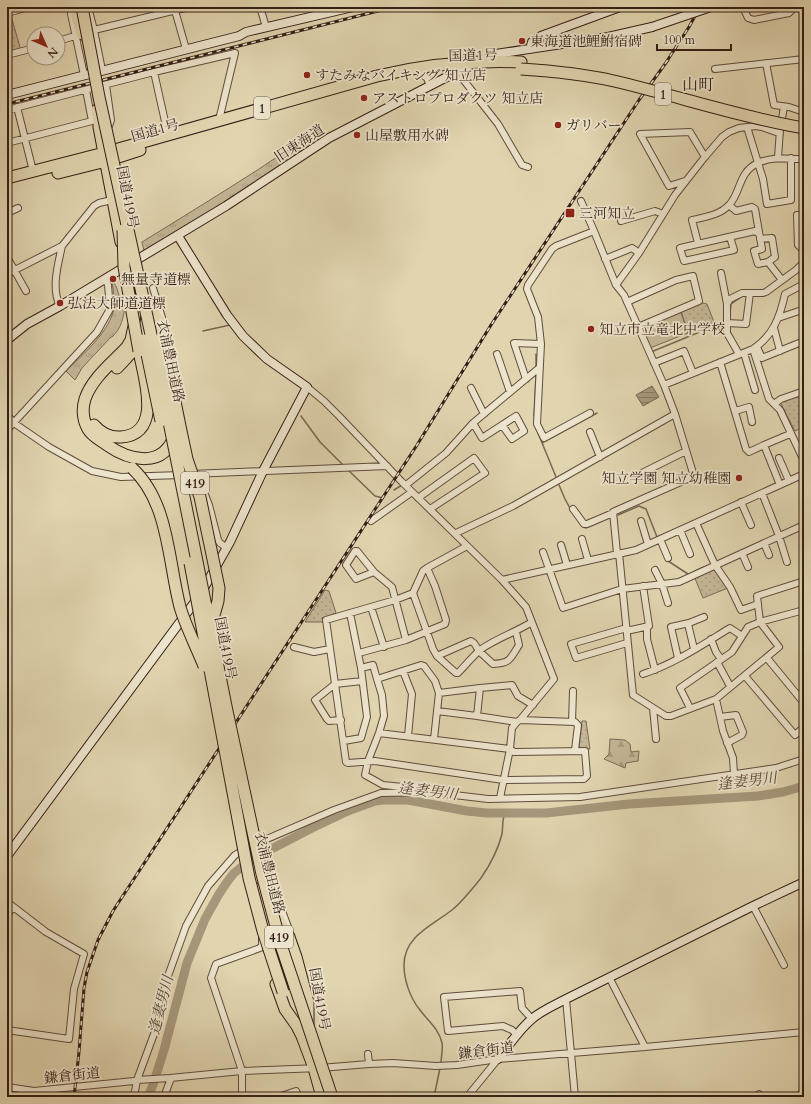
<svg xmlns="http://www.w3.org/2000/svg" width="811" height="1104" font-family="Cardo,'Noto Serif JP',serif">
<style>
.grass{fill:url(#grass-tufts);stroke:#7c6a56}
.forest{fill:url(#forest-firs);stroke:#7c6a56}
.park{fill:url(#park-dots);stroke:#7c6a56}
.pitch{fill:#c4b696;stroke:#7c6a56}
.water{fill:url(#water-rules);stroke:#786752}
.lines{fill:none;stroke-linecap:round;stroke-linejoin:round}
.stream{stroke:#786752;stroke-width:1.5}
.river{stroke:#a6977b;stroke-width:9}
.street-casing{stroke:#5f4c3c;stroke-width:8}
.secondary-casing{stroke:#341e15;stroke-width:10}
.highway-casing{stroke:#341e15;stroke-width:13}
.street{stroke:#ece4cc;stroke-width:6}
.secondary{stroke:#ece4cc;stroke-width:8}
.highway{stroke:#e1d5b0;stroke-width:11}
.rail-casing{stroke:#341e15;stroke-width:3}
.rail{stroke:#ece4cc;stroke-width:1.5;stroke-dasharray:4.5;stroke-linecap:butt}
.secondary-bridge-casing{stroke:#341e15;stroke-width:10;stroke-linecap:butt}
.highway-bridge-casing{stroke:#341e15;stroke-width:13;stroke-linecap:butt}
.secondary-bridge{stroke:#ece4cc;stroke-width:8}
.highway-bridge{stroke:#e1d5b0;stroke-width:11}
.poi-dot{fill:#8f2418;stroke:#ece4cc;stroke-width:1.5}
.labels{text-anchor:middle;stroke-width:3.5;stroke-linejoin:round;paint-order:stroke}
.shield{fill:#ece4cc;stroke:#6b594c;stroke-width:1}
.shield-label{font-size:13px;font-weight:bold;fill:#341e15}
.poi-label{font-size:14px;fill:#341e15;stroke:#ece4cc;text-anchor:start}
.street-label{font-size:14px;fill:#341e15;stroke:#ece4cc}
.water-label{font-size:15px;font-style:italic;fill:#5c4839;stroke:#ece4cc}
.quarter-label{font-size:16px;fill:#341e15;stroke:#ece4cc}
</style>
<defs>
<pattern id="grass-tufts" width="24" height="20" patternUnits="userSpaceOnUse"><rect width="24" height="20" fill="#c4b696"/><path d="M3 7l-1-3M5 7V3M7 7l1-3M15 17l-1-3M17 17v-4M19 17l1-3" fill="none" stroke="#a99c80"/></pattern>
<pattern id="forest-firs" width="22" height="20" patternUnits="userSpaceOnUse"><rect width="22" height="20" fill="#c4b696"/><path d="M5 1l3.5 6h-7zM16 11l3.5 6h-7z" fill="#a99c80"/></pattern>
<pattern id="park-dots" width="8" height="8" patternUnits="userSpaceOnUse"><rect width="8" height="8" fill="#c4b696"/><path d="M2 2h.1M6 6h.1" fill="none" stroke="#a99c80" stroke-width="1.8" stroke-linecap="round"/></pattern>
<pattern id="water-rules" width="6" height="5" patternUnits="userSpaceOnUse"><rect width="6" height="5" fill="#a6977b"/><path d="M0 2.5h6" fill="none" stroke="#887b64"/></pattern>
</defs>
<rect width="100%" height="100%" fill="#e1d5b0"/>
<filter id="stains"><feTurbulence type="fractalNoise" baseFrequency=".005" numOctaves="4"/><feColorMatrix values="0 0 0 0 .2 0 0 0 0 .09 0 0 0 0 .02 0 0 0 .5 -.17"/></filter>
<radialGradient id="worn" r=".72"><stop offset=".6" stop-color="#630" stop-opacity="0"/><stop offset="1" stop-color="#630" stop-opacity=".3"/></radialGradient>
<path class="grass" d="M305 138 309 141 310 147 233 199 144 251 142 242C181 218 220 194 259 169 274 158 291 150 305 138Z
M112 281C119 287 117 295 122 302L115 304Z
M125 305C124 317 121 329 112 337H111L82 368 75 380 66 371C82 355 111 331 114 307Z"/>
<path class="forest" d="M610 739 625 740 630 744 631 752 639 751 638 761 626 763 625 768 604 759 609 754Z"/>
<path class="park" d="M7 15H9L11 16 20 47 19 50 7 53Z
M703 303 707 304 714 322 688 332 681 311Z
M804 393V427L795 431 780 402Z
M715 568 728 588 703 598 694 576Z
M325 590 329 591 336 613 322 618 323 622H305Z
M582 721H586L590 749 579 748Z"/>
<path class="pitch" d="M680 310 688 333 650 348 640 327Z"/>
<path class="water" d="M652 386 659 397 643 406 636 395Z"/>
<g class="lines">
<path class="stream" d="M730 313 731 304 743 296
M203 331 230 325
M651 352 702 331 724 329
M536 367V354
M301 416 320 442 344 466
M534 416 536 376
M536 428 556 477
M542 443 597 413
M348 470 375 496 383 498
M559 485 565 499 571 510
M394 490 402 485
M618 515 639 506 646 509 657 537
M581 525 583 527 586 528 604 520
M668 561 688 574
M695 571 704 567
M441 1064C441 1057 443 1050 442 1043 439 1029 428 1021 420 1010 410 998 404 980 404 965 404 936 433 925 452 910 462 902 473 888 481 878 490 865 498 850 502 834 503 827 502 820 505 813
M434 1097 440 1068"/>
<path class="river" d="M148 1097 153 1085 164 1050 187 963 205 919 219 894 227 882 234 873 252 859 312 828 348 811 375 801 383 800H408L467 811 487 813H546L629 804 758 796 783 792 804 786"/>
<defs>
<path id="street" d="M88 7 94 30
M174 7 186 49
M260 7 266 27
M743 7 748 18 754 20 789 13 792 10 791 7
M7 13 29 7
M71 14 84 75
M58 41 75 36
M7 55 34 48
M766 63 774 105 789 107 804 112
M463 69 462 78 498 124 522 165 528 167
M715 69 804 59
M102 70 94 30 189 7
M154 72 168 135
M421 74 427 78 430 86
M106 85 111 120 109 126
M17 107 33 171
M7 110 154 72 235 53 219 120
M747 127 763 179 767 204 791 200V158
M7 143 92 121 86 90
M778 157 780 130
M685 181 669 186 640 134 690 132 705 157
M581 201 594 231
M729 205 736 211 752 207 755 209 762 249 754 251 758 264 768 262 782 280
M7 213 18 208
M804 215H797L798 245 804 251
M621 221 655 211 663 214
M730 237 734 250 684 261 680 248 755 231 758 233
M760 239 772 238 775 257 768 262
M698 243 692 220C705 217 720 215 729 205 741 193 738 172 758 163 773 156 788 159 804 159
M7 257 26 291
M605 259 632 248 639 253
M721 273 727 304
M7 274 62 246 94 206 99 203 112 200
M616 285 639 253 675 195 704 158 722 137 729 132 739 128 756 126 762 127 776 132 780 130 784 107
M153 288 163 321
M627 302 676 280 693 276 699 301 638 327
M60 306C51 289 58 264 62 246
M778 318 802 310
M727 323 746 324 750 293
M774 328 780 351
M757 347 762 358 799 343
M753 349 769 399 780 410 804 461
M744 353 755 390
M497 354 510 392
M739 354 727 333V304L730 299 742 293H763L766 292 796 270 804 262
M720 362 746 449 749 452 764 445
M654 363 684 351 693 373
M526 379 514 343 541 344
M664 385 753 349C773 336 780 317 785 294L804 284
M307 387 324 401 339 416 402 482 502 580 526 607 554 679 520 720 517 722 512 728 510 749 500 798
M471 388 484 414
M774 404 781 399 804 391
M735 411 749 407 752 422
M590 413 544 438 537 424 541 344 538 317 527 289 528 285 552 249 556 246 594 231 616 285 624 295 664 385 675 414 693 473 692 477 613 512 617 553
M7 415 14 423 49 447 92 471 121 477 181 475
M473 423 482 438 516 416 524 431 512 439 502 425
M7 430 97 332 110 309 108 285 105 279
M590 432 600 457
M779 458 789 481
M191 474 387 466
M197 474 209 505 218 540 220 543 227 548
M638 475 686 451
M406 485 446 453 473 423 539 368
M780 485 764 445 790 434
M762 493 779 536 787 562
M418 498 474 458 485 473 430 509
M741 502 751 525
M573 509 584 524H587L613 513
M371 521 412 492
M641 521 647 541 649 544
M696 523 715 565 730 587 741 610 758 604
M680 530 690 554
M456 533 513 506 675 414
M582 539 588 560
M660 539 668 558
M764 543 769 555
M561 545 567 565
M543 552 563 608 622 589 679 582 804 525
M619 553 633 695 666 716H671L716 699 779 647 760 622 757 596 804 581
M742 553 748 567
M655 570 662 584 668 603
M374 572 356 579 346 565 355 551H357L374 572 392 587 406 640
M502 580 636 550 804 474
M413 593 433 649 437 656 456 673H458C465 666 472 657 480 650 495 639 516 632 532 622
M371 607 384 647
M688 624 694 649
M647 626V639L655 670
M711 639 716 652 721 659
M627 643 576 658 571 644 623 629 631 630 649 626 643 586
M294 647 314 652 330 649
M359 653 406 640 445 624 446 620 435 586 427 568
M437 656 471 641 474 643 479 651 493 664C511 663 510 659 519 645L516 632
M678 658 671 627 689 623 704 617
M767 658 804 703
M717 662 730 686
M361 668 373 665 377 679
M403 671 412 694 408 736
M643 674C674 664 702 645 730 628L742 636
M745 676 795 735 804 727
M480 688 512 685 518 696 533 705
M439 693 480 688 477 716 517 722
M716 699 723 731 733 758 734 774
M653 708 656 739
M690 708 680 688 732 652 748 627 760 622 804 610
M437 711 477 716
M720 717 736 715 743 732 742 735 727 743
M341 720 329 721 327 719 315 700 335 684 362 681
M520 720 575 722 578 725 575 750
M572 722 573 691
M379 733 368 761 365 775 383 785 403 787 412 790
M434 739 439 693 435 681 424 666 421 665 377 679 382 695 384 716 379 733 510 749 514 752 585 751 587 776 584 779 503 780 375 761 348 763 346 762 326 620 395 600 413 593 423 571 427 568 467 546
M344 741 361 738 367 717 361 668 350 613
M270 897 276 895 288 927
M7 902 46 932 84 954 74 989 69 1039 7 1030
M753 906 784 965
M7 915 13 907
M609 977 645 1047
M566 999 575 1097
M517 1035 512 1030 503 1026 448 1031 444 997 520 991 522 1008 532 1019
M368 1054 369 1064
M7 1087 34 1091 134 1081 137 1080 170 1078 242 1071 320 1068 369 1064 393 1063 436 1066 457 1065 498 1059 645 1047 804 1032
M759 1094 760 1097
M134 1097 137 1080 154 1034 168 976 186 926 208 886 235 855 246 848 334 810 381 793 429 792 488 799 580 797 776 768 804 759
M164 1097 171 1078
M242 1097V1071L211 978 216 964 260 948 262 945V939
M278 1097 296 1091 299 1097
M467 1097 498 1059
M797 1097 804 1091"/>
<path id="secondary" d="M530 49 532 42 541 36 620 7
M482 60 496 54 608 37 652 27
M7 95 239 36 246 32 353 7
M7 340 27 324 60 306 226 206 329 138 472 64
M7 856 200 595 230 542 263 471 307 387 267 359 243 336 227 315 178 236
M498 1059C509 1046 519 1029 533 1018 543 1010 555 1005 566 999L753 906 804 882"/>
<path id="highway" d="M74 7 82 34
M97 110 99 121V127L121 242
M58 173 106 161 140 150
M7 178 104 153 377 76C424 65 473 60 521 62
M148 302 159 322 162 337
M134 326 131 340 127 347C113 362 92 378 85 399 82 409 83 420 88 429 92 436 100 440 107 445 130 461 164 469 175 434
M117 368C133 352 145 338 147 315
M94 425C101 433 109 438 121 437 162 434 145 381 140 356
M261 888 265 928
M275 914 289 937 296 957 308 1002V1024
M276 984 285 1009 297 1026 302 1036 314 1068 322 1097"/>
</defs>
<use href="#street" class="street-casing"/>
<use href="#secondary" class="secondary-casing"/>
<use href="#highway" class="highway-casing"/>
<use href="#street" class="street"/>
<use href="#secondary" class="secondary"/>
<use href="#highway" class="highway"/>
<defs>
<path id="rail" d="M665 64 689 27 700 7
M7 104 394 7
M74 1097 79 1052 84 988 87 972 98 940 113 911 417 445 491 325 639 100 668 60"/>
</defs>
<use href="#rail" class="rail-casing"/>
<use href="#rail" class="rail"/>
<defs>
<path id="secondary-bridge" d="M652 27 711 7"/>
<path id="highway-bridge" d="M82 7 99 97 157 362 227 711 262 874 281 945 332 1097
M521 69C552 71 583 74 614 81 678 96 739 117 804 128
M123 230 124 267 139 351
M162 337 181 431 187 459 200 497 219 588 218 601 211 626
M144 340 161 421
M132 468C169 502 168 561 180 607 186 627 196 646 204 666
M190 563 249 878 263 931 283 992"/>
</defs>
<use href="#secondary-bridge" class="secondary-bridge-casing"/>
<use href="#highway-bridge" class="highway-bridge-casing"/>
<use href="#secondary-bridge" class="secondary-bridge"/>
<use href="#highway-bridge" class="highway-bridge"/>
</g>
<g class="poi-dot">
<circle cx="522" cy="41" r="4"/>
<circle cx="307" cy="75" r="4"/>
<circle cx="364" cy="98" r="4"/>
<circle cx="558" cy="125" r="4"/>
<circle cx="357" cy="135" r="4"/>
<rect x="565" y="208" width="10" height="10" rx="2"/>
<circle cx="113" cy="279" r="4"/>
<circle cx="60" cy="303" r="4"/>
<circle cx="591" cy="329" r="4"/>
<circle cx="739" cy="478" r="4"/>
</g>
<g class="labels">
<g class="shield">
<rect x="655" y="83" width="16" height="22" rx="3"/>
<rect x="254" y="97" width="16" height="22" rx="3"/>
<rect x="181" y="472" width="28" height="22" rx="3"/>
<rect x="265" y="926" width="28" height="22" rx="3"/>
</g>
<g class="shield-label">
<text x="663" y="99">1</text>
<text x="262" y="113">1</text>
<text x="195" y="488">419</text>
<text x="279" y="942">419</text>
</g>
<g class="poi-label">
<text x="530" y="46">東海道池鯉鮒宿碑</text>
<text x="315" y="80">すたみなバイキング 知立店</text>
<text x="372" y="103">アストロプロダクツ 知立店</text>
<text x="566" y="130">ガリバー</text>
<text x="365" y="140">山屋敷用水碑</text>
<text x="579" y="218">三河知立</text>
<text x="121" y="284">無量寺道標</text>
<text x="68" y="308">弘法大師道道標</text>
<text x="599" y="334">知立市立竜北中学校</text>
<text x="731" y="483" text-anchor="end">知立学園 知立幼稚園</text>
</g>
<g class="street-label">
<text transform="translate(473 55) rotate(-2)" y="5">国道1号</text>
<text transform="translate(155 130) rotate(-16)" y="5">国道1号</text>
<text transform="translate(299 143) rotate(-33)" y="5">旧東海道</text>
<text transform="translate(128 197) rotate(79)" y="5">国道419号</text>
<text transform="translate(171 361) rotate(78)" y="5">衣浦豊田道路</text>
<text transform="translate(226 648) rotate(79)" y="5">国道419号</text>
<text transform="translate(270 873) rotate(76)" y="5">衣浦豊田道路</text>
<text transform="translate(320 999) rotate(80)" y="5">国道419号</text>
<text transform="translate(486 1050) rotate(-7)" y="5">鎌倉街道</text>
<text transform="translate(72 1075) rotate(-6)" y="5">鎌倉街道</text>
</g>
<g class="water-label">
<text transform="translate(747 781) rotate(-7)" y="5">逢妻男川</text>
<text transform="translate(428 791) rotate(7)" y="5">逢妻男川</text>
<text transform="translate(161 1005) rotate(-76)" y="5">逢妻男川</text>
</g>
<g class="quarter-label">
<text x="698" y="90">山町</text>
</g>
</g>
<rect width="811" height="1104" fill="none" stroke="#e1d5b0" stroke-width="24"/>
<rect x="8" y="8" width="795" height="1088" fill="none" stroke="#341e15" stroke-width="2"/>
<rect x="12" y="12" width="787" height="1080" fill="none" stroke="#341e15"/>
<g transform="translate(46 46) rotate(135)"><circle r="19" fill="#ece4cc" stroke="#a29583"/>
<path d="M0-3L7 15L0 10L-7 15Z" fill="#8f2418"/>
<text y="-6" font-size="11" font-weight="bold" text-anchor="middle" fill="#341e15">N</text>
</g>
<path d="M657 44v6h74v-6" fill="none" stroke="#341e15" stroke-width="2"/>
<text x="663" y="44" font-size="12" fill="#341e15" stroke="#ece4cc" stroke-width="3" paint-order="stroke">100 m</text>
<rect width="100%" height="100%" filter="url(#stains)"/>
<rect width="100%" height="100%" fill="url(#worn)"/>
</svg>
